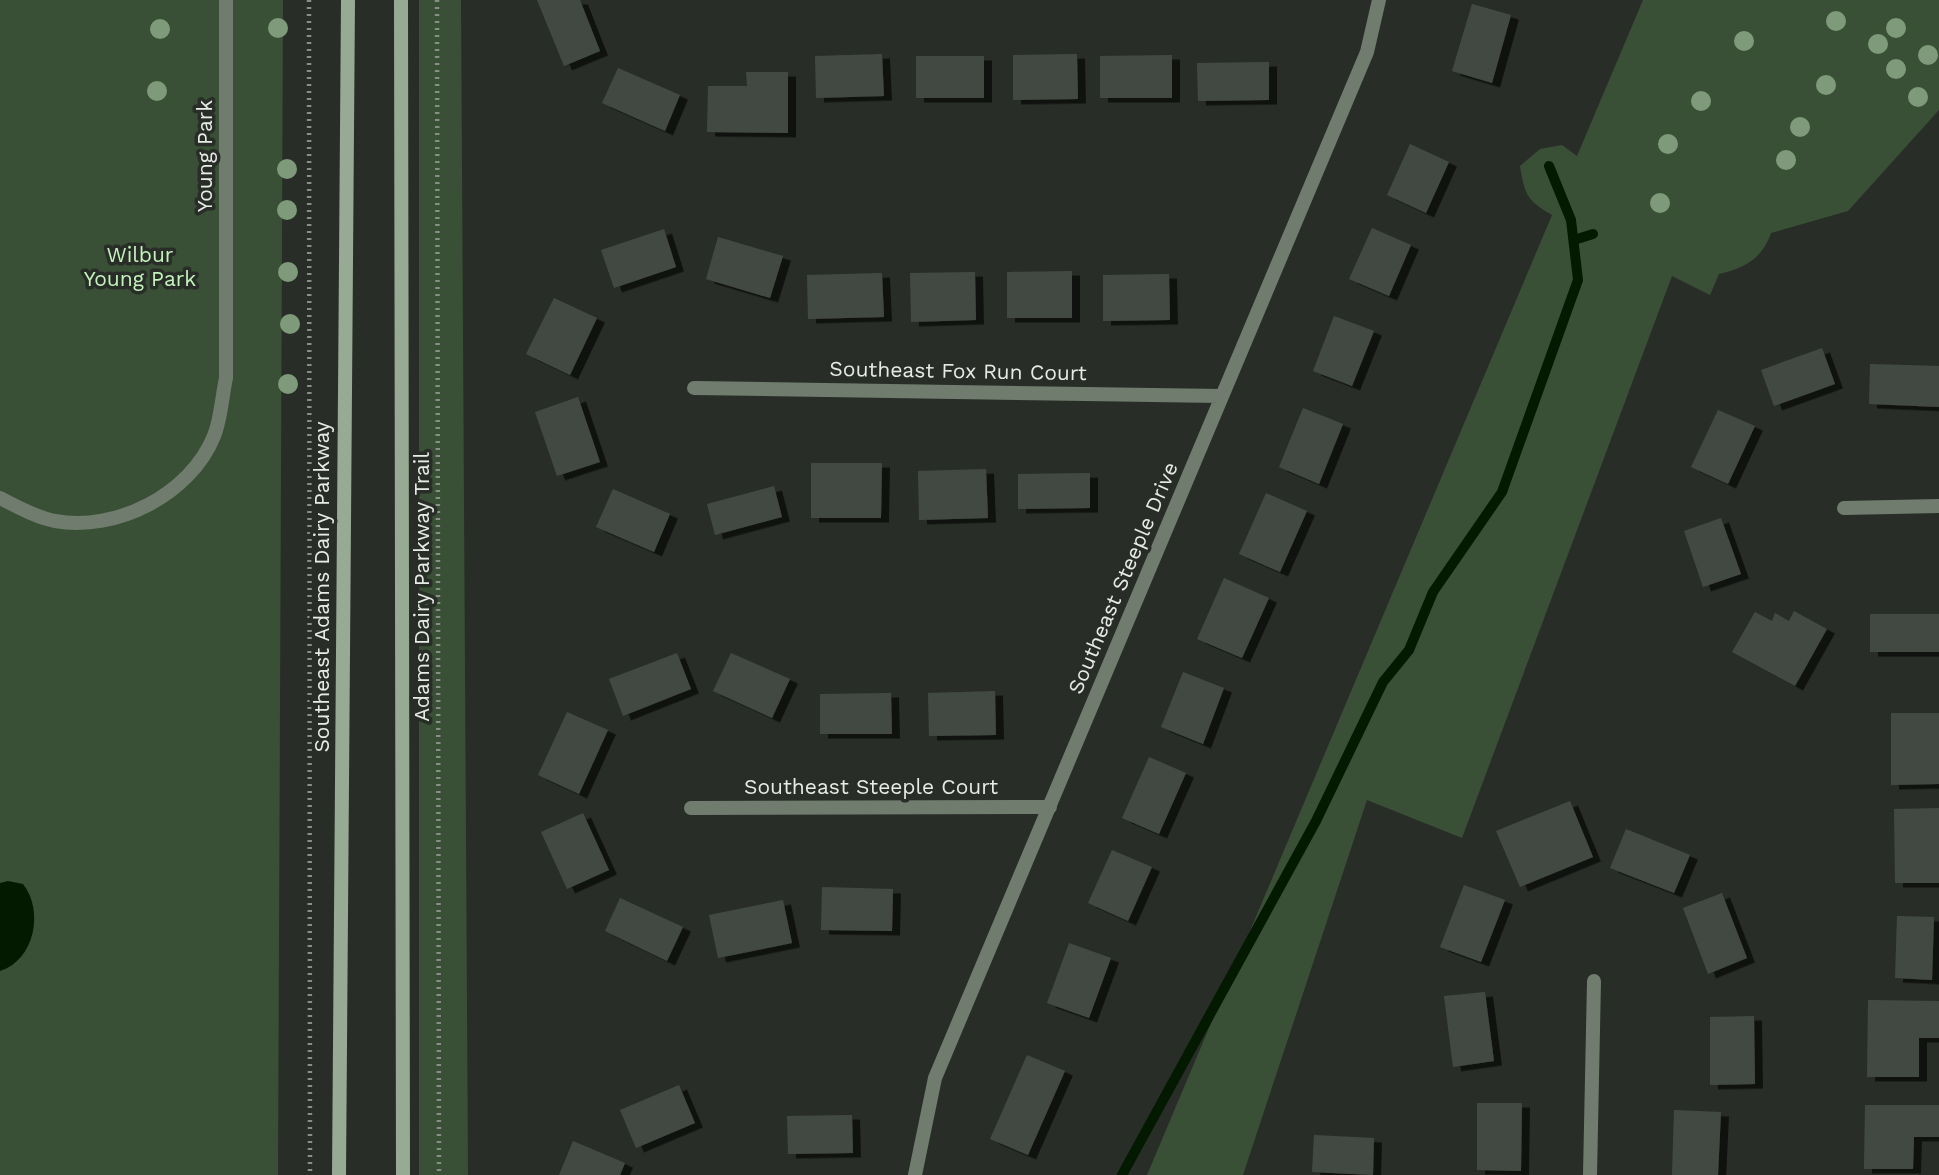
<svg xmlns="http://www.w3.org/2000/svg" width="1939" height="1175" font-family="'Work Sans',sans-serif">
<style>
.green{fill:#3a5036}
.water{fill:#031a01}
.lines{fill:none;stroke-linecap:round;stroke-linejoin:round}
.stream{stroke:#031a01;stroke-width:10}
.building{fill:#434a42;filter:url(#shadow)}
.path{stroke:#898e88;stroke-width:4.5;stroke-dasharray:2 5;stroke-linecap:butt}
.service{stroke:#707d6e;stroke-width:14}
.minor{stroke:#707d6e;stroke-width:14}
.secondary{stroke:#97aa93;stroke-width:14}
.tree{fill:#7e9a7a}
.labels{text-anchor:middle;stroke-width:7;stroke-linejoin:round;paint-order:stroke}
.street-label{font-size:21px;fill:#e7ebe6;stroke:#282e27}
.park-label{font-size:21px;fill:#c5f3bd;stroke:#282e27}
</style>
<defs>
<filter id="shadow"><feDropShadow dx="8" dy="4.5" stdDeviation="0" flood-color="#0009"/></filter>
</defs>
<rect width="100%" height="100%" fill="#282e27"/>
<path class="green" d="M0 0H283L278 1175H0Z
M419 0H461L468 1175H419Z
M1643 0H1939V110L1848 211 1771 233C1762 259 1745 268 1719 274L1710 295 1672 276 1462 838 1367 800 1243 1175H1147L1552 215C1527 200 1525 196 1520 166L1540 149 1562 145 1577 156Z"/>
<path class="water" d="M8 881 23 884C44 910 35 960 0 971V883Z"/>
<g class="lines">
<path class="stream" d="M1574 240 1593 234
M1122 1175 1316 821 1383 682 1409 650 1433 592 1502 492 1578 280 1571 220 1549 166"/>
</g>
<path class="building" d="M537 0H580L600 51 564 66Z
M1472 4 1511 15 1492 83 1452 71Z
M882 54 884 96 816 98 815 56Z
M1077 54 1078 99 1013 100V55Z
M1172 55V98H1100V56Z
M916 56H984V98H916Z
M1269 62V100L1198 101 1197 63Z
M618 68 680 95 665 131 602 103Z
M746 72H788V133L707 132 708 86H747Z
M1410 144 1449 162 1426 213 1387 195Z
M1372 228 1411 245 1389 296 1349 279Z
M664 229 676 267 614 288 601 250Z
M718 237 783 256 770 298 706 279Z
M1072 271V318H1007V272Z
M975 272 976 320 911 322 910 273Z
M882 273 884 317 808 319 807 275Z
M1169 274 1170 320 1103 321V275Z
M554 298 597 318 570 375 526 354Z
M1334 316 1374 331 1352 386 1313 371Z
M1822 348 1835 384 1774 406 1761 370Z
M1870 364 1939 366V407L1869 404Z
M578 397 600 462 557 476 535 412Z
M1303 408 1343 424 1319 484 1279 467Z
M1718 410 1755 426 1728 484 1691 467Z
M811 463H882L881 518H811Z
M986 469 988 518 919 520 918 471Z
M1090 473V508L1018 509V474Z
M774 486 782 517 715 535 707 504Z
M613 489 670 514 654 552 596 527Z
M1266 493 1307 511 1280 572 1239 554Z
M1721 518 1741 574 1703 587 1684 531Z
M1224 578 1269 598 1242 658 1197 639Z
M1794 611 1827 629 1795 686 1732 652 1755 612 1772 621 1775 613 1789 621Z
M1870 614H1939V652H1870Z
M677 653 691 689 623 716 609 679Z
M731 653 790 679 772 718 713 691Z
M1183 672 1224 688 1203 744 1161 727Z
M995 691 996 735 929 736 928 693Z
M891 693 892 734H820V694Z
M567 712 608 730 579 794 538 775Z
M1891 713H1939V784L1891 785Z
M1149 757 1186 773 1159 834 1122 818Z
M1570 801 1593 857 1520 887 1496 831Z
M1939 808V883H1895L1894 809Z
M583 813 609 870 567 889 541 832Z
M1626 829 1690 855 1674 893 1610 868Z
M1112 850 1152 867 1128 921 1088 903Z
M1464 885 1505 900 1481 962 1440 947Z
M822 887 893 889 892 931 821 930Z
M1722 893 1747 958 1708 974 1683 908Z
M620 898 683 927 667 961 605 931Z
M783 900 792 943 718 958 709 915Z
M1897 916 1934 917 1932 980 1895 978Z
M1069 943 1111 958 1089 1018 1047 1003Z
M1485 992 1494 1061 1453 1067 1444 996Z
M1868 1000 1939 1001V1038H1919V1077H1867Z
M1754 1016 1755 1084 1710 1085V1017Z
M1027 1055 1065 1071 1028 1155 990 1139Z
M679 1085 695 1123 636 1148 620 1110Z
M1477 1103H1522L1521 1171 1477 1170Z
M1865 1105H1939V1137H1914L1913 1169H1864Z
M1674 1110 1721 1112 1718 1175H1672Z
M852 1115 853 1153 788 1154 787 1116Z
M1314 1135 1374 1138 1373 1175 1312 1172Z
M573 1141 625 1163 620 1175H559Z"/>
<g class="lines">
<path class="path" d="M309 0 310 1175
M437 0 439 1175"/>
<path class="service" d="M0 498C16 506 37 518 55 521 116 532 190 495 214 436 221 419 222 396 226 378V0"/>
<path class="minor" d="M694 388 1221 396
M1844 508 1939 506
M691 808 1050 807
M915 1175 935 1078 1367 52 1379 0
M1590 1175 1594 981"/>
<path class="secondary" d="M401 0 403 1175
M339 1175 348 0"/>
</g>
<g class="tree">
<circle cx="1836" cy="21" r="10"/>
<circle cx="278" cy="28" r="10"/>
<circle cx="1896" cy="28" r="10"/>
<circle cx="160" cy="29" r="10"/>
<circle cx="1744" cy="41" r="10"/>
<circle cx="1878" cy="44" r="10"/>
<circle cx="1928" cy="55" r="10"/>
<circle cx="1896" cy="69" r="10"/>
<circle cx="1826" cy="85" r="10"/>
<circle cx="157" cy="91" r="10"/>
<circle cx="1918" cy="97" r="10"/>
<circle cx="1701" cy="101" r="10"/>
<circle cx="1800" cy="127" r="10"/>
<circle cx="1668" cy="144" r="10"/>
<circle cx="1786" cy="160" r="10"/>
<circle cx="287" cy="169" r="10"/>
<circle cx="1660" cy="203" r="10"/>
<circle cx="287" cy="210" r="10"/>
<circle cx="288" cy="272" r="10"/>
<circle cx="290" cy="324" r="10"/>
<circle cx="288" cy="384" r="10"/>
</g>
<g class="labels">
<g class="street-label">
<text transform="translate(205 156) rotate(-90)" y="7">Young Park</text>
<text transform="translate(958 371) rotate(1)" y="7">Southeast Fox Run Court</text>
<text transform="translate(1123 578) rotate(-67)" y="7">Southeast Steeple Drive</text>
<text transform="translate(322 587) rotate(-90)" y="7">Southeast Adams Dairy Parkway</text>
<text transform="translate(422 587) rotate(-90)" y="7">Adams Dairy Parkway Trail</text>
<text x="871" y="794">Southeast Steeple Court</text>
</g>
<g class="park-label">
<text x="140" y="262">Wilbur<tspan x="140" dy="24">Young Park</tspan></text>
</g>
</g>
</svg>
